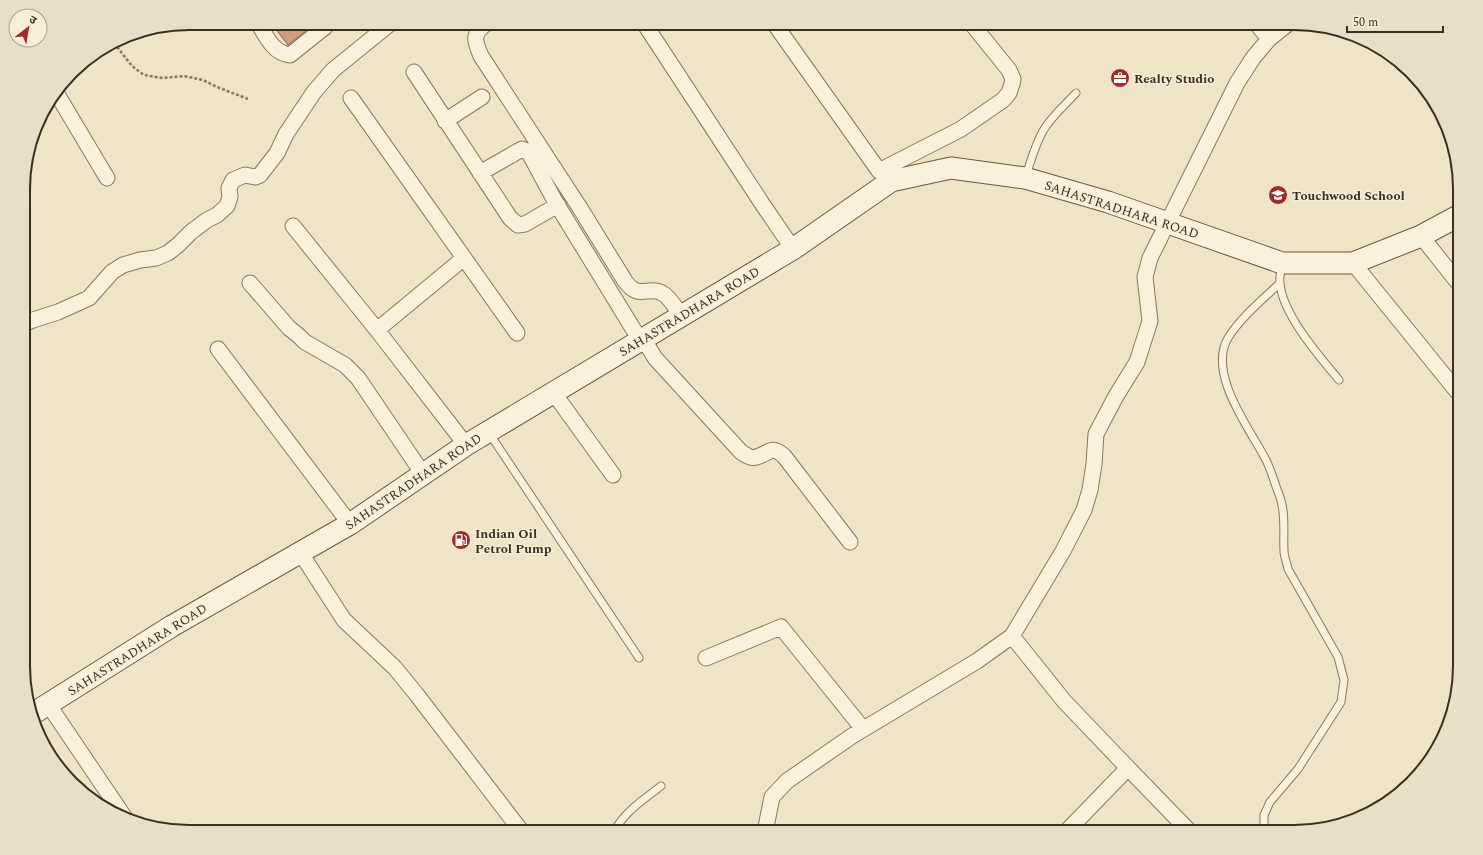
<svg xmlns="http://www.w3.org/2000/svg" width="1483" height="855" font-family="Spectral,'Noto Sans Devanagari',serif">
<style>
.building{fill:#cf9f7d;stroke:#8d5f41}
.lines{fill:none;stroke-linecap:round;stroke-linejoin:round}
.lane-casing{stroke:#8d765c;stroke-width:9}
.street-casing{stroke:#8d765c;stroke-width:17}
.secondary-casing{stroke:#6f573f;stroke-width:23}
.path{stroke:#8d765c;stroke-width:2.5;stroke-dasharray:3 2;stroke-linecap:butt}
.lane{stroke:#faf1dc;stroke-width:7}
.street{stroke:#faf1dc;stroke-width:15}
.secondary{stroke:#faf1dc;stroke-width:21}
.labels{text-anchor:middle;stroke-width:3;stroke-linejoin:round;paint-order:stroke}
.poi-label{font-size:13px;font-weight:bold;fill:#3d2e20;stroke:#f7eed8;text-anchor:start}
.street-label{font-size:13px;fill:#3d2e20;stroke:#f7eed8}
.rim{fill:none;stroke:#3d2e20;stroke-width:2}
</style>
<rect width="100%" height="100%" fill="#f0e4c8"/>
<path class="building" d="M271 23H316L288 45Z"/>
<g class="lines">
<defs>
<path id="lane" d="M1026 175C1031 161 1035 145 1043 131 1051 117 1065 105 1076 93
M1282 265C1281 271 1279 277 1280 283 1282 314 1320 357 1339 380
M489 433 639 658
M614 832C624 812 643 800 661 786
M1265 832 1264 826V815L1270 802 1298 769 1341 702 1344 680 1338 657 1288 569C1287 563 1284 557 1284 551 1283 534 1286 514 1280 497 1275 485 1272 472 1266 460 1250 429 1207 374 1228 338 1241 317 1262 300 1280 283"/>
<path id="street" d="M258 23C266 36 273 53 290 55L325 27 328 23
M487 23C472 34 474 40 481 56L580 208 625 281C639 301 648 285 662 293 670 297 676 309 681 315
M644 23 763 205 793 249
M774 23 879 171 886 176
M1256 23 1269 39
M414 72 510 218 518 225 525 224 558 205
M57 94 107 178
M351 98 517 333
M445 121 482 97
M879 171 961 129 1003 100 1009 93 1012 84 1013 79 1009 70 971 23
M480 173 522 149 528 151 556 203 640 340 649 348 655 358 741 452C746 455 751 459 756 457 770 454 770 444 784 456L850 542
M293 226 377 330 466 445
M1421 236 1460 285
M1353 263 1460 395
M250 283 289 328 299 336 305 342 345 365 358 378 423 474
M24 324 33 320 58 312 89 298 112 272 123 265 140 260 156 258 168 253 178 245 191 232 207 220 217 215 227 206 230 197 229 188 233 180 245 175 255 177 260 175 277 153 286 134 314 92 333 70 391 23
M377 330 464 258
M218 349 350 524
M553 392 613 475
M300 552 344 620 395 668 417 695 522 832
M1012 636 1064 701 1128 768 1066 832
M706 658 781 627 863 729
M48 704 125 818
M1128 768 1190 832
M765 832 772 797 787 781 852 736 977 661 1012 636 1063 551 1084 510 1090 490 1094 464 1096 434 1116 396 1137 362 1150 321 1145 277 1150 258 1237 83 1253 58 1269 39 1289 23"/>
<path id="secondary" d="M34 713 172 626 350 524 466 445 793 249 891 181 951 168 1025 178 1108 202 1282 263H1353L1421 236 1460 215"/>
</defs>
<use href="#lane" class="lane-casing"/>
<use href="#street" class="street-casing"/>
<use href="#secondary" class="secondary-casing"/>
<path class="path" d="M114 43 132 66 144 75 163 78 184 76 203 80 217 87 248 99"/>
<use href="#lane" class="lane"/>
<use href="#street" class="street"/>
<use href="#secondary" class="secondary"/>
</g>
<defs>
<symbol id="office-disc" viewBox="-11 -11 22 22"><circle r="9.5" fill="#9e2a2b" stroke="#f7eed8"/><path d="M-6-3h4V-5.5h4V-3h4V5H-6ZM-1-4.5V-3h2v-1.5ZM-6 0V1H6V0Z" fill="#fff"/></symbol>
<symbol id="school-disc" viewBox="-11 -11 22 22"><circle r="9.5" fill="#9e2a2b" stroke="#f7eed8"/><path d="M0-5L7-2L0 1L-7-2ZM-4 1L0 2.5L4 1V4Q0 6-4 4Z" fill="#fff"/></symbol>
<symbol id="fuel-disc" viewBox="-11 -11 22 22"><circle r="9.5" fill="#9e2a2b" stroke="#f7eed8"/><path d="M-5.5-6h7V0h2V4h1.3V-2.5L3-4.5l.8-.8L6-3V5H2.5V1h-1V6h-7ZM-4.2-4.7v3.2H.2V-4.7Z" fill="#fff"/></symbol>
</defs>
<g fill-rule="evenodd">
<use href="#office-disc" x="1109" y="67" width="22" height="22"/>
<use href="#school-disc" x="1267" y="184" width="22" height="22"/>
<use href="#fuel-disc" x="450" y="529" width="22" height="22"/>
</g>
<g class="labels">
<g class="poi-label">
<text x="1134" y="83">Realty Studio</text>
<text x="1292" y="200">Touchwood School</text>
<text x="475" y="538">Indian Oil<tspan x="475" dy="15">Petrol Pump</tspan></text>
</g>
<g class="street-label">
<text transform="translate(1122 209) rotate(18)" y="5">SAHASTRADHARA ROAD</text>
<text transform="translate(689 311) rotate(-31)" y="5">SAHASTRADHARA ROAD</text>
<text transform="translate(413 481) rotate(-34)" y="5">SAHASTRADHARA ROAD</text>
<text transform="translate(137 649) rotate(-32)" y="5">SAHASTRADHARA ROAD</text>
</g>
</g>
<path d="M0 0H1483V855H0ZM189 30H1294A159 159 0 0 1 1453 189V666A159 159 0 0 1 1294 825H189A159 159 0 0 1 30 666V189A159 159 0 0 1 189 30Z" fill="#e8dfc9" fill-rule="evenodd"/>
<path class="rim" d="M189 30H1294A159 159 0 0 1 1453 189V666A159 159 0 0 1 1294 825H189A159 159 0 0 1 30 666V189A159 159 0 0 1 189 30Z"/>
<g transform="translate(28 28) rotate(31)"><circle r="19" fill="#f7eed8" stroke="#ada18e"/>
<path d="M0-3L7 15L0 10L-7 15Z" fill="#9e2a2b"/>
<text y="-6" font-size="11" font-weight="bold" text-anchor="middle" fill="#3d2e20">उ</text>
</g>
<path d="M1347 26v6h96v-6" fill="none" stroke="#3d2e20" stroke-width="2"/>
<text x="1353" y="26" font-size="12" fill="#3d2e20" stroke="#f7eed8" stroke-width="3" paint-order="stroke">50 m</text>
</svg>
